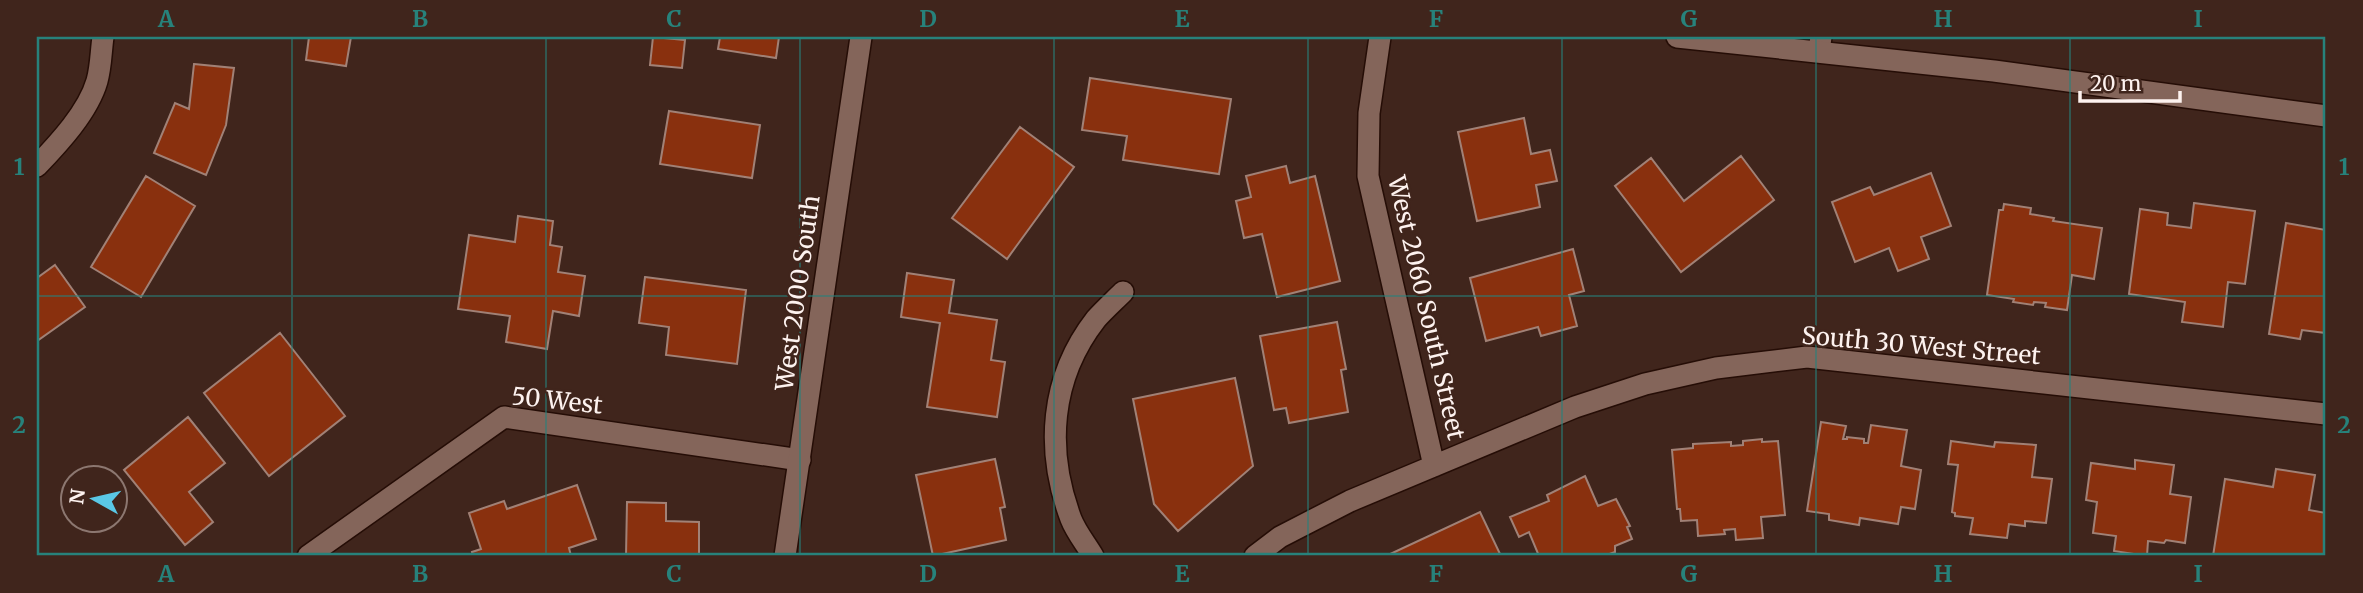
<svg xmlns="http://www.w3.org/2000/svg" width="2363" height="593" font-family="Merriweather,serif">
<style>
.building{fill:#89300e;stroke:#a18176;stroke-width:2}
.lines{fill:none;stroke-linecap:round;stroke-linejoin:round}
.street-casing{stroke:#250d06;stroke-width:24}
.secondary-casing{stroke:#250d06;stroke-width:24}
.street{stroke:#84655a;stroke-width:21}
.secondary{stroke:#84655a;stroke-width:21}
.grid{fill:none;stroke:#27827b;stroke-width:2;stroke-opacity:0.55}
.labels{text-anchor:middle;stroke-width:5;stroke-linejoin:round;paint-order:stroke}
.street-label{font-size:24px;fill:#fdf2ef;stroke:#40251c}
.neatline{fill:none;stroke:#27827b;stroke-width:2.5}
.grid-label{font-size:23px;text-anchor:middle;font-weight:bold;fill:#27827b}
</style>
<rect width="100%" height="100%" fill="#40251c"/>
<path class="building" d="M309 37H351L346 66 306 60Z
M653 37 685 40 682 68 650 65Z
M720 37H779L776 58 718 49Z
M194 64 234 68 226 125 206 175 154 153 175 103 189 109Z
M1090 78 1231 99 1219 174 1123 160 1127 136 1082 130Z
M669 111 760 125 752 178 660 164Z
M1524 118 1531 154 1550 150 1557 181 1536 185 1540 207 1477 221 1458 132Z
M1020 127 1074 167 1007 259 952 218Z
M1741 156 1774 200 1681 272 1615 186 1651 158 1684 201Z
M1286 166 1290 183 1315 176 1340 281 1277 297 1262 234 1244 238 1236 201 1251 197 1246 176Z
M1931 173 1951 226 1921 237 1929 259 1898 271 1889 248 1855 262 1832 202 1870 187 1874 195Z
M146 176 195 206 141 297 91 267Z
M2194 203 2255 211 2245 284 2228 282 2223 327 2182 322 2185 302 2129 294 2140 209 2168 213 2167 225 2191 228Z
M2004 204 2031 208 2030 214 2054 218 2053 221 2102 228 2094 279 2072 275 2067 310 2045 307 2046 303 2034 302 2033 305 2013 302 2014 299 1987 295 1999 210H2003Z
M518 216 553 221 550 245 562 247 558 272 585 276 579 316 553 311 547 349 506 342 510 316 458 309 469 235 515 242Z
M2286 223 2326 230V333L2302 330 2300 339 2269 334Z
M1573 249 1584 291 1569 295 1577 326 1541 336 1538 327 1486 341 1470 278Z
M55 265 85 307 37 341V278Z
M907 273 954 280 949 313 997 320 991 360 1005 362 997 417 927 407 940 323 901 317Z
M645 277 746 290 737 364 666 355 669 327 639 323Z
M1337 322 1346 369 1341 370 1348 412 1289 423 1286 408 1274 410 1260 336Z
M280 333 345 416 269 476 204 393Z
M1235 378 1253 466 1178 531 1154 504 1133 399Z
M188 417 225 463 189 492 213 522 185 545 124 470Z
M1821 422 1846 426 1843 439H1847V437L1864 439V443H1868L1871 425 1907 430 1901 466 1921 470 1915 509 1901 507 1898 524 1860 518 1859 525 1829 520V514L1807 511Z
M1762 439V442L1778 441 1785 515 1761 517 1763 538 1736 540 1735 529 1724 530 1725 534 1698 536 1697 520 1681 521 1680 509H1677L1672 450 1693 448V444L1731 442V446L1743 445V441Z
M1951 441 1994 447 1995 442 2036 445 2032 477 2052 479 2046 523 2025 521V526L2009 524 2007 538 1970 534 1973 518 1955 516V513L1952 512 1958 465 1948 464Z
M995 459 1005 507 1000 508 1006 540 933 556 916 475Z
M2135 460 2174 465 2170 494 2191 497 2185 543 2166 540 2164 543 2148 541 2147 556 2114 551 2116 536 2093 533 2097 502 2086 500 2091 463 2135 469Z
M2276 469 2315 475 2309 510 2326 513 2325 556 2307 554 2306 556H2213L2225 479 2273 487Z
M1585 476 1598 506 1616 499 1630 526 1627 527 1632 539 1615 546V552L1604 556H1539L1529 532 1519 537 1510 517 1549 501 1547 495Z
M577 485 596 539 569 548 571 556H473L472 552 481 549 469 513 504 501 507 509Z
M627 502 666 503V521L699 522V556H626Z
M1480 512 1501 556H1386Z"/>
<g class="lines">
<defs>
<path id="street" d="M1380 37 1369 113 1368 176 1434 466
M1819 51 1821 37
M37 166C59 143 88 112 97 81 101 67 101 51 103 37
M308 556 504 417 800 460
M1093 556C1086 544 1076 532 1071 519 1045 450 1050 378 1096 319 1104 310 1114 301 1123 292
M1255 556 1280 537 1350 501 1575 407 1645 384 1716 368 1807 357 2326 414"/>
<path id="secondary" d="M1677 37 1994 71 2326 116
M785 556 861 37"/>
</defs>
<use href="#street" class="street-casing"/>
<use href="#secondary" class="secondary-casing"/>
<use href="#street" class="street"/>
<use href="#secondary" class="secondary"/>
</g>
<path class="grid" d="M292 37V556M546 37V556M800 37V556M1054 37V556M1308 37V556M1562 37V556M1816 37V556M2070 37V556M37 296H2326"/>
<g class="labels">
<g class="street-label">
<text transform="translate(798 293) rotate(-82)" y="8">West 2000 South</text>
<text transform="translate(1426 308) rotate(77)" y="8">West 2060 South Street</text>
<text transform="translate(1921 346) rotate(5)" y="8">South 30 West Street</text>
<text transform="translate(557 401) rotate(6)" y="8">50 West</text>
</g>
</g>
<rect width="2363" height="593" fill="none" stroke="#40251c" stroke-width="77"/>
<g transform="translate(94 499) rotate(278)"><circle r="33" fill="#40251c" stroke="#8c7770" stroke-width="2"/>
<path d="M0-5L12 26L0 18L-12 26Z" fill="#5ac8e6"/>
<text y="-10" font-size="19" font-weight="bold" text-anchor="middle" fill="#fdf2ef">N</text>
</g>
<path d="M2080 91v10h100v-10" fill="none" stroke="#fdf2ef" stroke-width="3.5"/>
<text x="2090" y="91" font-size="21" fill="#fdf2ef" stroke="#40251c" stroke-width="5" paint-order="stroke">20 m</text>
<rect x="38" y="38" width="2286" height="516" class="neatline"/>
<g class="grid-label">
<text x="166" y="27">A</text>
<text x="420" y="27">B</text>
<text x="674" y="27">C</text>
<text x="928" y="27">D</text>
<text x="1182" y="27">E</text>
<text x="1436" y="27">F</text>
<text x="1689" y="27">G</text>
<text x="1943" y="27">H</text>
<text x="2198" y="27">I</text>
<text x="19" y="175">1</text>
<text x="2344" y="175">1</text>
<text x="19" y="433">2</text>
<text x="2344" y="433">2</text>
<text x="166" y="582">A</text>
<text x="420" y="582">B</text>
<text x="674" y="582">C</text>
<text x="928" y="582">D</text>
<text x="1182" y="582">E</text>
<text x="1436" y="582">F</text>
<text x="1689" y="582">G</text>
<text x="1943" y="582">H</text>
<text x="2198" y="582">I</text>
</g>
</svg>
